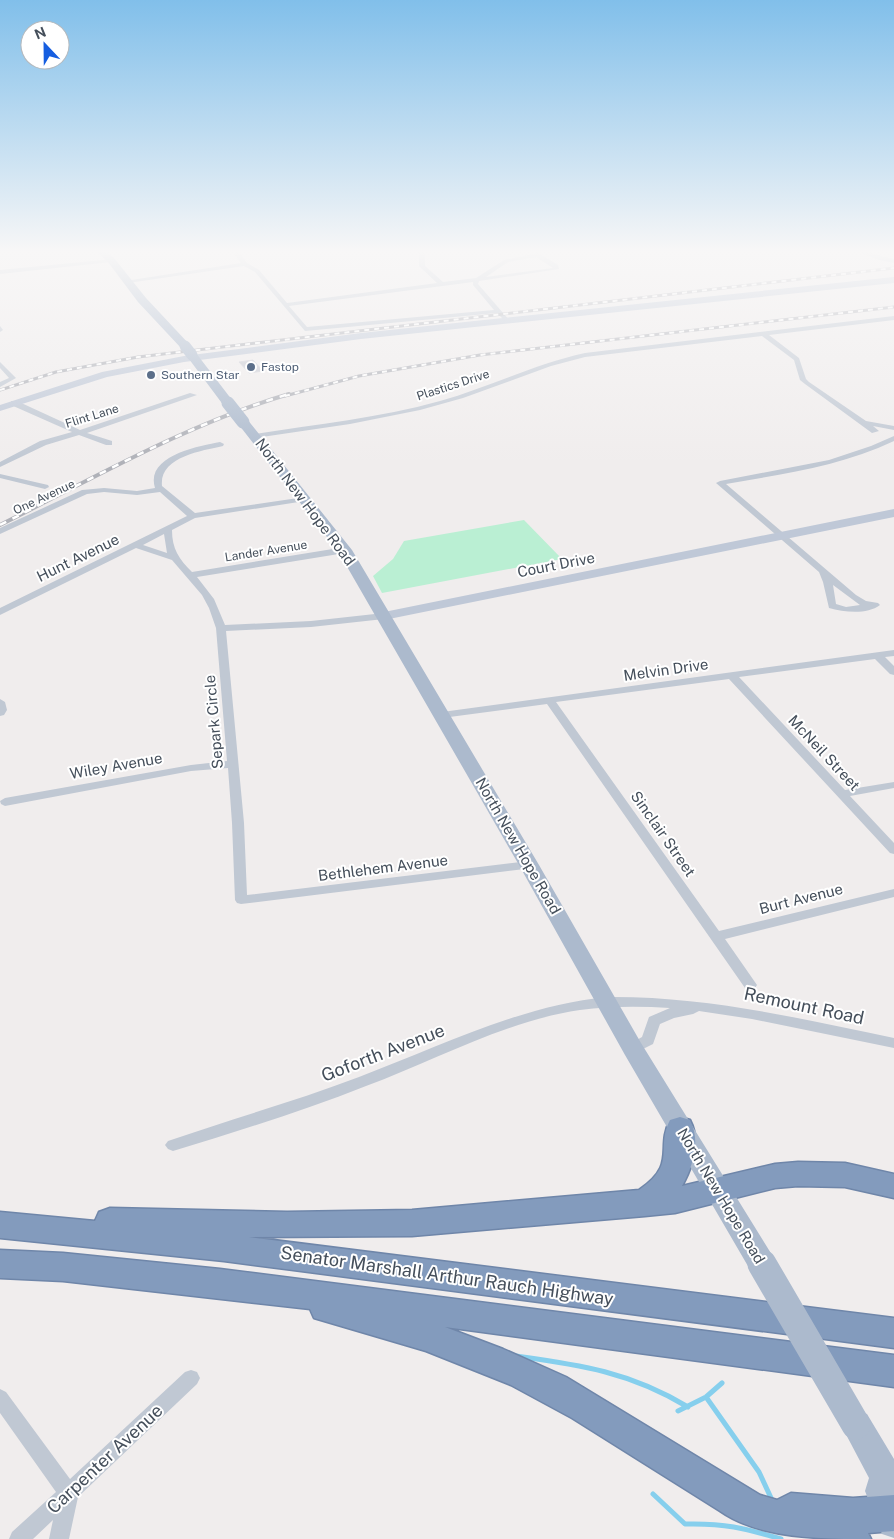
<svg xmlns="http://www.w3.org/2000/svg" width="894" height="1539" font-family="'Public Sans',sans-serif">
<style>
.green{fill:#baefd3}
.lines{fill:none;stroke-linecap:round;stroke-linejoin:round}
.stream{stroke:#86cfed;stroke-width:5}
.building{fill:#c9cbd3;stroke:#d1d2d9}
.highway-casing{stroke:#6f86a9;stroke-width:3}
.street{fill:#c0c8d3;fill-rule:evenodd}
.secondary{fill:#bfc8d7;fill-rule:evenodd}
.primary{fill:#acbacd;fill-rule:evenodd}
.highway{fill:#839bbd;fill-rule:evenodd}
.rail-far1-casing{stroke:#afb1b8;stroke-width:3}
.rail-casing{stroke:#afb1b8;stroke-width:4}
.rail-far1{stroke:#fff;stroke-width:2;stroke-dasharray:5;stroke-linecap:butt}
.rail{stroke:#fff;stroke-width:2.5;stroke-dasharray:7;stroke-linecap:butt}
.primary-bridge-far2{stroke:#acbacd;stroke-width:11}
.primary-bridge-far1{stroke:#acbacd;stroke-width:13}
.primary-bridge{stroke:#acbacd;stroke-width:29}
.service-dot{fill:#5c6f8a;stroke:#fff;stroke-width:2}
.labels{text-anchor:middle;stroke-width:4;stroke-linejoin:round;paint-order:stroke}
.far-service-label{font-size:12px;fill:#4e5e75;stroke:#fff;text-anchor:start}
.far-street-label{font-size:12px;fill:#454f5b;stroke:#fff}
.street-label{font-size:15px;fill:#454f5b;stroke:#fff}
.near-street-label{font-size:18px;fill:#454f5b;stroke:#fff}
</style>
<rect width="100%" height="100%" fill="#f0eded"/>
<path class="green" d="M524 520 562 559 382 593 373 576 393 559 404 541Z"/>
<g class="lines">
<path class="stream" d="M516 1356C581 1365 630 1372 688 1407
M706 1397 759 1472 772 1500
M678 1411 706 1397 722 1383
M653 1494 685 1524C724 1523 744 1528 781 1539"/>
</g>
<path class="building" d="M253 360 263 371 249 373 239 362Z"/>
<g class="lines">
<defs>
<path id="highway" d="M680 1117 690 1120C701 1141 693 1166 682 1186L775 1164 798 1162 845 1163 894 1174V1198L845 1187 798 1186 775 1188 675 1213 645 1216 412 1236 249 1237 894 1318V1348L224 1261 0 1238V1212L95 1221 99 1212 110 1208 287 1212 412 1210 639 1190C678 1163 655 1149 670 1120Z
M0 1250 63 1253 220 1269 894 1355V1387L445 1327 503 1349 566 1377 760 1495 777 1500 791 1493 853 1498 894 1495V1531L868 1533 871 1539C821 1539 760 1539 720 1511L572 1418 511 1385 426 1351 314 1318 310 1309 63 1281 0 1278Z"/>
</defs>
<use href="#highway" class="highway-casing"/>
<path class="street" d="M232 251H238L247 263 259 270 287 303 437 283 419 266V251H425V266L443 282 476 278 504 260 534 254 533 251H539L540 254 558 265 559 269 479 281 478 284 510 321 507 323 497 313 305 331 255 272 244 266 128 283 125 281 241 263ZM536 257 553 268 486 277 508 262ZM473 282V285L494 310 307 327 289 306Z
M857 251C870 251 882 257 894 259V263L879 260Z
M113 259 111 262 0 274V270Z
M894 316V320L769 335 799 358 806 379 809 382 866 421 894 426V430L873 426 879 431 872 433 805 384 800 380 794 360 762 336 585 357 551 366 463 398 420 410 350 424 255 438 251 436 255 434C317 424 379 418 440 401 489 387 535 364 585 353Z
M0 326 3 330 0 332Z
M0 362 16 378 0 387V382L9 378 0 368Z
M190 393 197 395 87 433 112 441V445H106L79 435 46 445 0 467V462L40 441 72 432 11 405V401H17L80 430Z
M894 436V441C841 466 784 474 726 484L856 595 866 601 878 603 880 605C867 615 844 612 829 608L823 582 819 572 716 483 720 481 829 460 871 446ZM833 585 860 605 846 607 836 604Z
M220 442 224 444 223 446C201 451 159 457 162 486L195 513 305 497 309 499 305 501 195 518 172 530C172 549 179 559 192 572L345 547 349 550 345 553 197 577 214 599 225 625 311 621 384 613 389 616 384 619 311 627 226 631 244 823 247 895 529 861 535 865 533 868 241 904 237 903 235 900 232 823 228 768 191 771 5 806 1 804 0 801 5 798 191 765 227 761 216 628 209 608 202 595 172 560 136 548 0 615V608L187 516 160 492 137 495 104 492 87 494 0 534V528L82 490 104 488 137 491 155 488C145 456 198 446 220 442ZM164 534 167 553 143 545Z
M0 474 48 485 49 487 45 489 0 478Z
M894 650V656L885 657 894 666V675L890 674 875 659 739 677 845 790 894 782V788L850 796 894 843V854L890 853 729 679 556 702 719 931 894 889V897L725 939 757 985 755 988 750 990 745 988 547 704 442 718 437 715 442 712Z
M0 699 5 702 7 710 4 715 0 716Z
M607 997C707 996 797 1018 894 1038V1048L752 1019 699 1011 693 1014 674 1018 660 1024 653 1044 633 1054 628 1053 626 1049 628 1045 642 1037 649 1017 670 1008C640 1006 610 1006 580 1010 505 1021 436 1060 366 1086 303 1111 238 1131 173 1151L168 1149 165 1145 168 1141C231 1119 296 1101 359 1077 441 1046 519 1006 607 997Z
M191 1370 197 1372 200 1378 197 1384 78 1497 69 1539H49L53 1520 33 1539H9L12 1532 56 1492 0 1413V1389L6 1392 70 1479 185 1372Z"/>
<path class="secondary" d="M894 277V283L361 339 184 362 107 377 0 411V405L102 372 184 356 361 333Z
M894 509V517L384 620 377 616 384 612Z"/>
<path class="primary" d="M96 251H105L114 258 146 298 189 344V348H181L138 302 108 262Z
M192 352 196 353 232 400V406H224L186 355Z
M243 418 247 419 352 550 539 865 641 1043 772 1255 776 1264 772 1273 762 1276 752 1273 625 1055 519 865 338 551 239 425 237 422Z
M856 1410 867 1414 894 1459V1538L882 1534 865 1491 869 1478 841 1425 845 1414Z"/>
<use href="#highway" class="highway"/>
<defs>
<path id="rail-far1" d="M0 390 56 372 138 357 894 268
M285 396 359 376 480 355 894 307"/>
<path id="rail" d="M0 525C94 478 187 424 289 394"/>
</defs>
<use href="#rail-far1" class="rail-far1-casing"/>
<use href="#rail" class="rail-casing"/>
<use href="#rail-far1" class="rail-far1"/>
<use href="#rail" class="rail"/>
<path class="primary-bridge-far2" d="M185 346 192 355"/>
<path class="primary-bridge-far1" d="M228 403 243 422"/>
<path class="primary-bridge" d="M762 1264 856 1425"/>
</g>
<linearGradient id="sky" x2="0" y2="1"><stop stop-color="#81bfea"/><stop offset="0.54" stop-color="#f8f7f7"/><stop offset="1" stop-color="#f8f7f7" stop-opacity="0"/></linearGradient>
<rect width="894" height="466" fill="url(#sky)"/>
<g class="service-dot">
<circle cx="251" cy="367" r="5"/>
<circle cx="151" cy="375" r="5"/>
</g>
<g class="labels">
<g class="far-service-label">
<text x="261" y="371">Fastop</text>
<text x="161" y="379">Southern Star</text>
</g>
<g class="far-street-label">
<text transform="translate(453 385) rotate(-18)" y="4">Plastics Drive</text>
<text transform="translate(92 416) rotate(-17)" y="4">Flint Lane</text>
<text transform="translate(44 497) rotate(-25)" y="4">One Avenue</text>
<text transform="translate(266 551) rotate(-9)" y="4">Lander Avenue</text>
</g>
<g class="street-label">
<text transform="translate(305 502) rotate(53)" y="5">North New Hope Road</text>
<text transform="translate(78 558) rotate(-26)" y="5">Hunt Avenue</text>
<text transform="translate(556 565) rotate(-11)" y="5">Court Drive</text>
<text transform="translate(666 670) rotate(-8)" y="5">Melvin Drive</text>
<text transform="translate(214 722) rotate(-95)" y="5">Separk Circle</text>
<text transform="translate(824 753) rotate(47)" y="5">McNeil Street</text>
<text transform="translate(116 766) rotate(-10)" y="5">Wiley Avenue</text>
<text transform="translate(663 834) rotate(55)" y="5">Sinclair Street</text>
<text transform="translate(518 846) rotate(60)" y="5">North New Hope Road</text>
<text transform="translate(383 868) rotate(-7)" y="5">Bethlehem Avenue</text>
<text transform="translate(801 899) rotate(-14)" y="5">Burt Avenue</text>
<text transform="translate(721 1196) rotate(59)" y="5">North New Hope Road</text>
</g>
<g class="near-street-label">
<text transform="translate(804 1006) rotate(12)" y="6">Remount Road</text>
<text transform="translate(383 1053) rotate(-21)" y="6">Goforth Avenue</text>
<text transform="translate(447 1276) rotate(8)" y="6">Senator Marshall Arthur Rauch Highway</text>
<text transform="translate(105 1459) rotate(-43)" y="6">Carpenter Avenue</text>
</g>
</g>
<g transform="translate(45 45) rotate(338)"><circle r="24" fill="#ffffff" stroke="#b5b9bd"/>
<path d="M0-4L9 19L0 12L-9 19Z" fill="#165ee0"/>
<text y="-8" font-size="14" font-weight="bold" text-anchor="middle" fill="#454f5b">N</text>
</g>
</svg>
